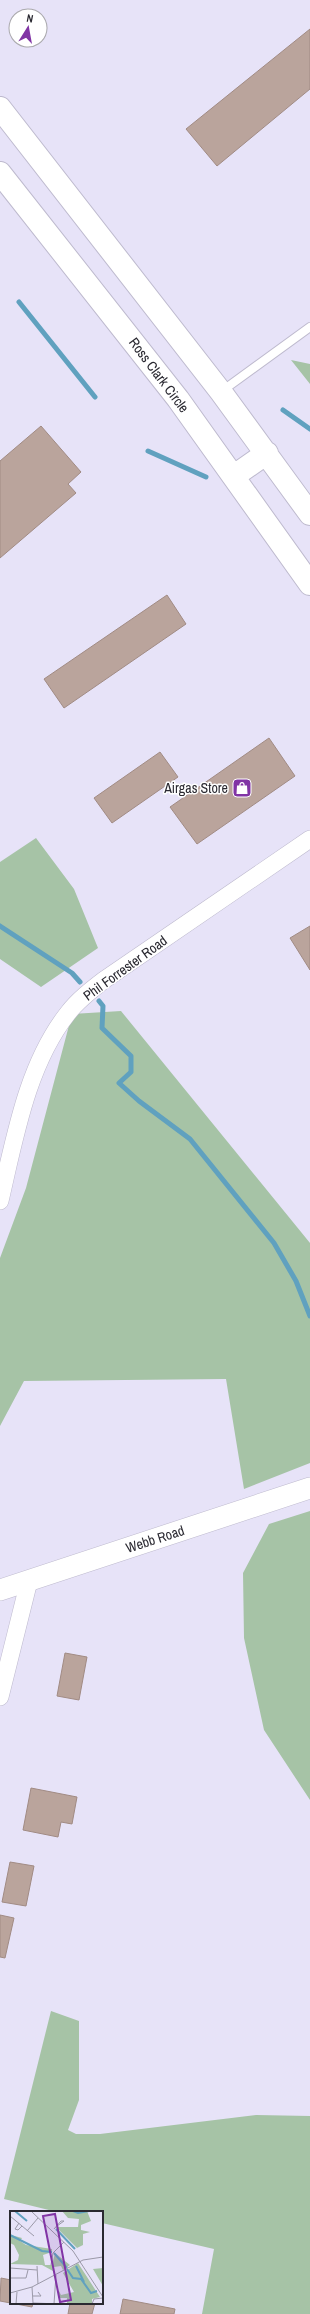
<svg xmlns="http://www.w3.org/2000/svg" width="310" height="2314" font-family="'Archivo Narrow',sans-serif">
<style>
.green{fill:#a6c3a6}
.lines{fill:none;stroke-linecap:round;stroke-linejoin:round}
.stream{stroke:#60a1bf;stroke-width:5}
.building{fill:#baa49c;stroke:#a18b84}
.service-casing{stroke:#bebace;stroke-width:10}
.minor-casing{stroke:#bebace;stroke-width:18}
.tertiary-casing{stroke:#bebace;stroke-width:22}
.trunk-casing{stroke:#bebace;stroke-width:24}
.service{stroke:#fff;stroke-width:8}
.minor{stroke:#fff;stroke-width:17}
.tertiary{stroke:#fff;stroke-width:21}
.trunk{stroke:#fff;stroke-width:22}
.labels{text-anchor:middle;stroke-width:3;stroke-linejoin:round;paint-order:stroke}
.street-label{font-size:14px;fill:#2a2931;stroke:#fff}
.poi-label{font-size:14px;fill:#2a2931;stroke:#fff;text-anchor:end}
.inset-river{fill:none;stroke:#60a1bf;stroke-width:2}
.inset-road{fill:none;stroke:#9b99a8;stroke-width:1}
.view{fill:#8134a5;fill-opacity:0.15;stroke:#8134a5;stroke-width:2}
.inset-edge{fill:none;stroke:#2a2931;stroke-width:2}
</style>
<rect width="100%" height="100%" fill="#e7e3f8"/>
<path class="green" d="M291 360 310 364V384Z
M36 838 74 889 98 948 41 987 0 959V862Z
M121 1011 310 1243V1463L244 1489 226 1379 24 1381 0 1426V1258L26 1188 72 1014Z
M310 1511V1800L264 1730 244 1638 243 1573 269 1524Z
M51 2011 79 2021V2100L68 2130 76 2134H100L256 2115 310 2116V2314H202L214 2249 102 2223V2212H57L4 2199Z"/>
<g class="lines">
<path class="stream" d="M19 302 95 397
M283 410 310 429
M148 451 206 477
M0 926 72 973 80 982
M99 1001 103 1006 102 1028 131 1056V1072L119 1083 139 1101 190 1139 274 1243 296 1281 310 1316"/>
</g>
<path class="building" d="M310 29V89L217 166 186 129Z
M41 426 81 472 68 484 76 493 0 558V461Z
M167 595 186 624 64 708 44 679Z
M269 738 295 776 197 844 170 807Z
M160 752 178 777 112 823 94 798Z
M310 926V970L290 938Z
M65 1653 87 1657 79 1700 57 1696Z
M31 1788 77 1797 72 1824 61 1822 58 1837 23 1830Z
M10 1862 34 1866 26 1906 2 1902Z
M0 1915 14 1918 5 1958 0 1957Z
M1 2278 11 2280V2303H33L32 2307 0 2301Z
M123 2299 175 2309 174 2314H120Z
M70 2303H95L92 2314H68Z"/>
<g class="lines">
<defs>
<path id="service" d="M222 391 310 327"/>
<path id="minor" d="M0 1201C15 1137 27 1065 68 1013 78 1000 91 990 104 980L310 839
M0 1697 29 1581"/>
<path id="tertiary" d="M0 1590 310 1488"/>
<path id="trunk" d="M0 108 221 392 310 514
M0 173 178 399 310 584
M234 476 267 453"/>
</defs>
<use href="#service" class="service-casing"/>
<use href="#minor" class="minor-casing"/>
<use href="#tertiary" class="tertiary-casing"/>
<use href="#trunk" class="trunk-casing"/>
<use href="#service" class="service"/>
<use href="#minor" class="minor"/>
<use href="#tertiary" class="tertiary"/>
<use href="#trunk" class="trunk"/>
</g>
<defs>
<symbol id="shop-square" viewBox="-11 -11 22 22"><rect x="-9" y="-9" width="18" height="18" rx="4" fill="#8134a5" stroke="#fff"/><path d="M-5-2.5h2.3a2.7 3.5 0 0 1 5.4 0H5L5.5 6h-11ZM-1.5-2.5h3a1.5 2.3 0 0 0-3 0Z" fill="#fff"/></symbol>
</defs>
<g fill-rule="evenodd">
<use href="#shop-square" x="231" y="777" width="22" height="22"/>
</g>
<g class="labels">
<g class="street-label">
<text transform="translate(159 375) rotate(53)" y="5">Ross Clark Circle</text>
<text transform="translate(125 968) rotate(-36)" y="5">Phil Forrester Road</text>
<text transform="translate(155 1539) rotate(-18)" y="5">Webb Road</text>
</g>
<g class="poi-label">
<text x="228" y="793">Airgas Store</text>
</g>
</g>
<g transform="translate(10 2211)">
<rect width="93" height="93" fill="#e7e3f8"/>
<path d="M52 0H77L81 10 71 14V19L80 21 73 23V34L67 37 46 16H68L69 8 58 7ZM0 19 1 24 12 27 10 30 16 34 42 38V41L33 44 35 54H42L45 42 60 54 53 59 51 55 44 56 43 60 32 54 0 53 8 49 9 44 4 34 0 32ZM68 52 90 86 82 88V93H57V87H49V80L51 84 64 81 53 62ZM93 57V75L83 58Z" fill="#a6c3a6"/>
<path class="inset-river" d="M5 0 17 10M63 0 68 2 79 0M46 18 65 38M0 24 32 40 42 41M44 42 57 57M66 55 74 71M57 58 63 67 71 68 81 82 87 80"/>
<path class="inset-road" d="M21 0 63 40 93 86M0 5 24 25M9 12 5 18 8 19 12 15M44 18 51 10H54L47 15M17 20 28 7M41 54 43 42 54 31M27 55 28 73M0 57 27 59M0 67H16L18 59M22 76 23 92M0 82 22 76 73 49 93 46M23 85H31L28 81M23 92 50 93M6 93 7 81M44 93 46 64M82 93 84 88 93 87"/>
<path class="view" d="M45 3 61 89 50 91 33 5Z"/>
<rect width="93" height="93" class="inset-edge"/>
</g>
<g transform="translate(28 28) rotate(11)"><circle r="19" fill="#ffffff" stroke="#aaa9ad"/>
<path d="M0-3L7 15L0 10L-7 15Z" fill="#8134a5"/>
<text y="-6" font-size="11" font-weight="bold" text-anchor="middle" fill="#2a2931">N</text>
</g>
</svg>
